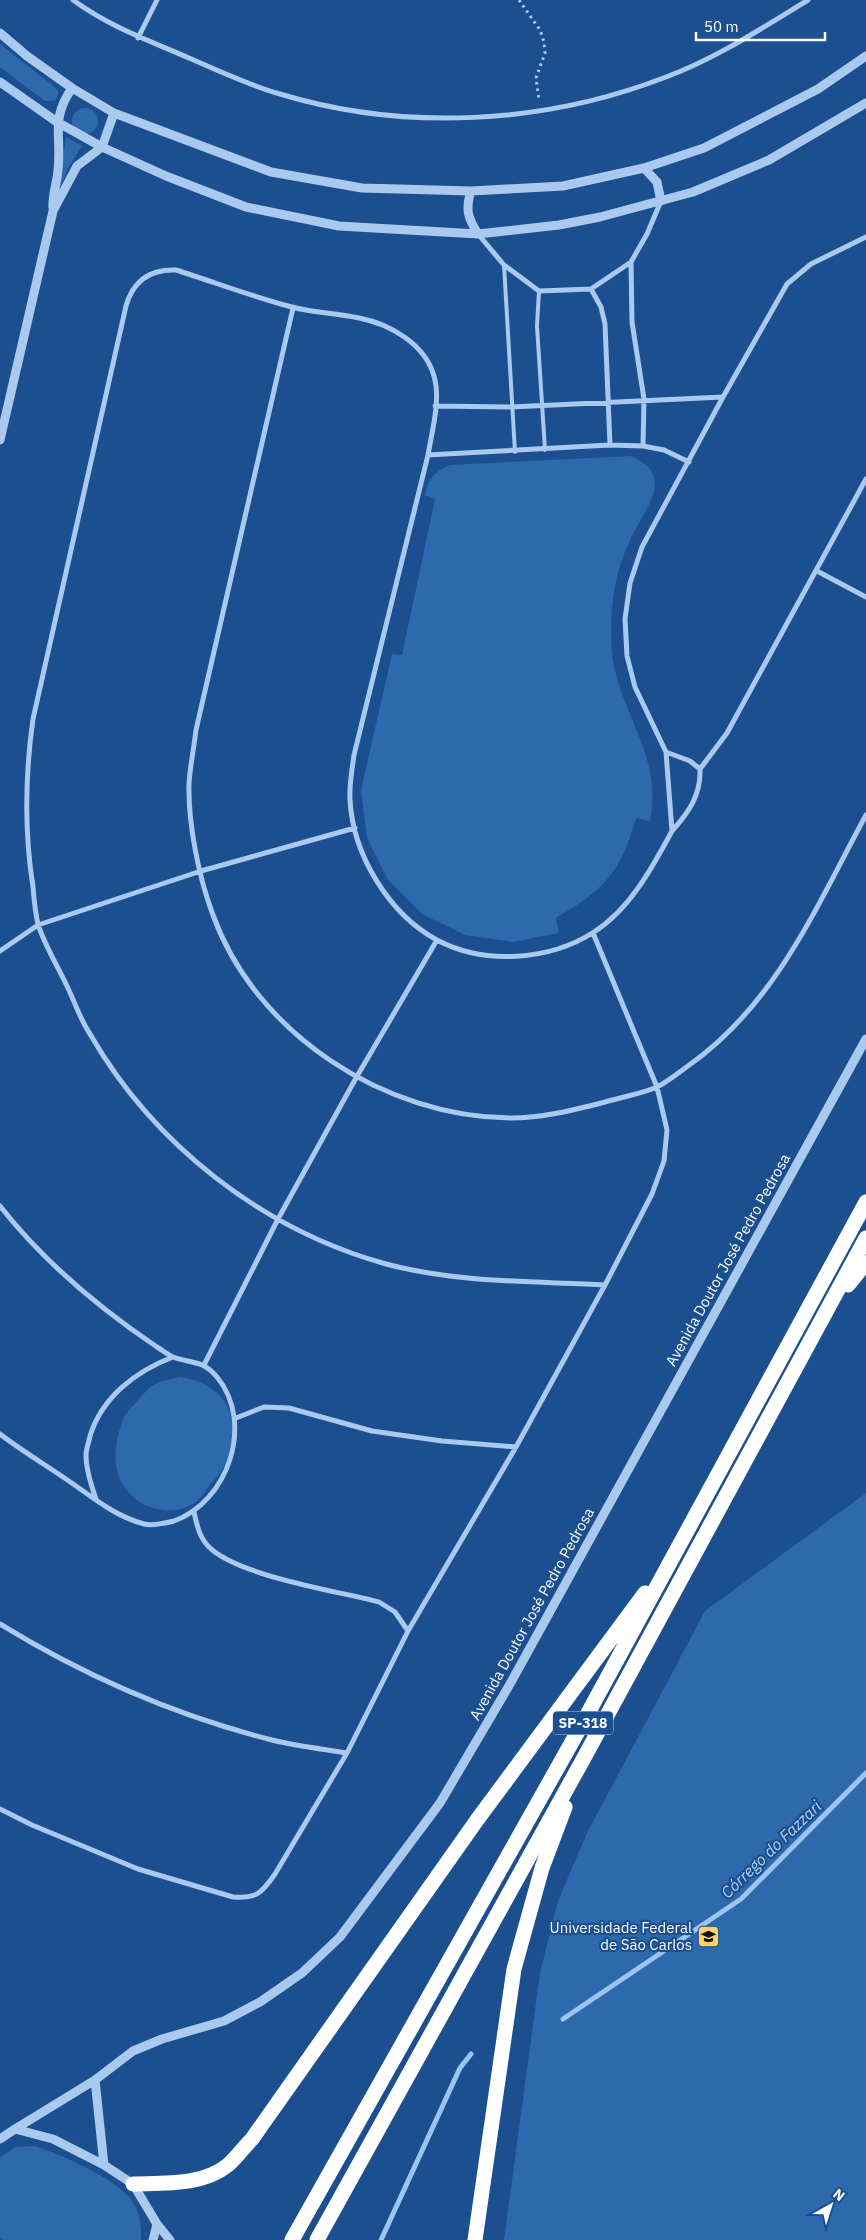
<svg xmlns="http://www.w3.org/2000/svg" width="866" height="2240" font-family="'IBM Plex Sans',sans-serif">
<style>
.green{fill:#2e69ad}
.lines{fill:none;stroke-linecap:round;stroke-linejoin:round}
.stream{stroke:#9cc4f0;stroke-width:5}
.path{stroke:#a9c9ee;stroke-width:3;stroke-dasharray:2.5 4;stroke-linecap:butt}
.service{stroke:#a9c9ee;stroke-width:4}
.minor{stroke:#a9c9ee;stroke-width:5}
.tertiary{stroke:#a9c9ee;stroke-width:9}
.motorway{stroke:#fff;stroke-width:15}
.labels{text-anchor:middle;stroke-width:4.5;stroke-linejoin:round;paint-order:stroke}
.shield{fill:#1b4f8f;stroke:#bbcadd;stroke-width:1}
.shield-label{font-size:14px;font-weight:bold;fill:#fff}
.street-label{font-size:15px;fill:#fff;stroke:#1b4f8f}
.poi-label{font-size:15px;fill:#fff;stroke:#1b4f8f;text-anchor:end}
.water-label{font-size:16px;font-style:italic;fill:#b5d3f5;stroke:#1b4f8f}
</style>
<rect width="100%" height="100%" fill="#1b4f8f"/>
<path class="green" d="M0 44 56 88 59 93 55 101H45L0 67Z
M72 121a13 13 0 1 1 26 0a13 13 0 1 1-26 0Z
M66 137 82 146 68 168 58 194Z
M631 456C677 476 645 508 631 538 622 557 615 579 613 600 610 624 610 651 616 675 631 728 661 763 650 821L636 818C621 872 604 890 556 918L559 933 513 942 465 935 422 914 388 880 367 838 361 790 392 654 402 655 435 499 425 495C428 479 435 471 450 465Z
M181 1377C231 1385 244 1425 223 1468 220 1475 213 1481 209 1486 205 1491 202 1497 197 1501 178 1517 147 1511 131 1495 109 1475 114 1442 124 1417 127 1411 134 1405 139 1399 143 1395 147 1389 152 1386 161 1380 170 1379 181 1377Z
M866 1493V2240H504L540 1973 558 1901 587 1833 705 1611Z
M35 2146C60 2154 111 2177 128 2196 139 2207 142 2225 141 2240H4L0 2237V2157L15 2147Z"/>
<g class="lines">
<path class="stream" d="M563 2019 741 1899 866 1773
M381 2240 460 2068 471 2054"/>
<path class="path" d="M519 0 540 30 544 42 545 53 536 78 539 100"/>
<path class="service" d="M504 265 515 452
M539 291 537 326 545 450"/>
<path class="minor" d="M73 0C110 27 148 40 189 58 219 71 248 85 280 94 405 132 545 124 666 77 717 58 762 28 808 0
M138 38 157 0
M478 234 504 265 539 291 591 289 631 262 647 234 661 201
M631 262 632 322 644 399 643 446
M591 289 601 307 605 324 610 445
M293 308 196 730C194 748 190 766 189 784 188 824 199 878 213 915 256 1034 385 1117 510 1118 543 1118 574 1110 605 1102 622 1097 641 1094 657 1087 667 1082 678 1073 688 1066 776 1004 816 907 866 815
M435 406 511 407 723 397
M428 455 610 445 643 446 664 450 689 462
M817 571 866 597
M666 752 635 687 627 656 625 619 630 583 642 547 723 397 787 284 811 264 866 237
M666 752 690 761 700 769C701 795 689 812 672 831Z
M700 769 727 733 866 479
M0 951 38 925 201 871 355 828
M0 1206C44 1262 99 1308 157 1347 162 1350 168 1355 173 1357 191 1364 202 1359 217 1377 255 1423 228 1502 174 1521 166 1523 152 1526 144 1524 114 1516 91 1496 66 1479 44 1464 21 1450 0 1434
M605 1285C532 1281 457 1283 386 1264 263 1230 154 1145 90 1034 80 1019 74 1000 66 984 57 965 44 944 38 924 35 912 34 899 33 887 24 830 25 776 33 719L126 306C133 281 150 269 176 270 214 282 253 297 292 307 314 313 337 313 359 318 390 324 425 344 434 376 441 400 432 431 428 455L354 755C352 770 349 785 350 800 353 855 389 914 437 940 484 965 549 961 594 932 630 909 652 868 672 831
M204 1365 278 1219 356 1078 437 940
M236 1418 264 1407 289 1408 372 1431 442 1441 516 1447
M96 1499C91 1485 86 1470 86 1455 86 1449 89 1442 90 1436 102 1397 136 1371 173 1357
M194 1512C197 1525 199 1537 209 1547 238 1576 337 1591 379 1602L395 1612 408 1631
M0 1624C83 1675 177 1716 272 1740 296 1746 322 1749 347 1753
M0 1809 32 1825 138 1869 233 1897C256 1899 262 1893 275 1874L347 1753 408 1631 516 1447 605 1285 652 1194 664 1161 667 1130 657 1087 593 933"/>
<path class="tertiary" d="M0 33 27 56 72 88 114 113 271 172 362 188 471 191 563 186 644 168 704 148 818 89 866 56
M0 82 57 122 102 147 166 176 246 207 339 226 478 234 559 225 600 217 693 192 769 160 866 103
M644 168 657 182 661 201
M471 191C465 210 468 218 478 234
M53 208C52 195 57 183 58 170 62 135 50 120 72 88
M0 440 53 211 77 166 102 147 114 113
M95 2080 104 2165
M15 2129 95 2080 133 2051 162 2039 224 2021 260 2002 302 1973 340 1937 440 1803 510 1684 866 1039
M0 2139 15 2129 53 2139 104 2165 133 2184 157 2224 153 2240
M157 2224 170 2240"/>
<path class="motorway" d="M848 1285 866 1263
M133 2184C164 2183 202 2186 228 2165 237 2157 244 2147 252 2139L477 1820 645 1593
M292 2240 581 1726 866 1202
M317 2240 585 1756 866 1238
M475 2240 514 1969 542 1868 565 1807"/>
</g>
<defs>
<symbol id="university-square" viewBox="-11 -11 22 22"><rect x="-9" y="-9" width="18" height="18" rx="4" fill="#ffd166" stroke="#1b4f8f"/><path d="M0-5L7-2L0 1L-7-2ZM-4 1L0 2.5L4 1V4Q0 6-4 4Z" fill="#111"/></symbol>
</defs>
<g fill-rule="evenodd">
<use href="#university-square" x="696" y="1924" width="25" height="25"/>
</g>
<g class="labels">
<rect class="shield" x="553" y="1711.5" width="60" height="23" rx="4"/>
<g class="shield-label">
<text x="583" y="1728">SP-318</text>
</g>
<g class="street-label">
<text transform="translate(728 1260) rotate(-61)" y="5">Avenida Doutor José Pedro Pedrosa</text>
<text transform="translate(532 1614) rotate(-61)" y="5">Avenida Doutor José Pedro Pedrosa</text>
</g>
<g class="poi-label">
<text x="692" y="1933">Universidade Federal<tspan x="692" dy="17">de São Carlos</tspan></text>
</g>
<g class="water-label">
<text transform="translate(771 1849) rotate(-44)" y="6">Córrego do Fazzari</text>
</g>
</g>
<g transform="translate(831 2205) rotate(39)" stroke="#1b4f8f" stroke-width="4" paint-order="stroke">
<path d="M0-4L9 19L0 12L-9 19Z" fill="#ffffff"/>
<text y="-8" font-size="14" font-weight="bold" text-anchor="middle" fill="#ffffff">N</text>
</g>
<path d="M696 32v8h129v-8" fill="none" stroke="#ffffff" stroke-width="2.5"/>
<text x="704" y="32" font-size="15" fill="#ffffff" stroke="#1b4f8f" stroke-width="4" paint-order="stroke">50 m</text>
</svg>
